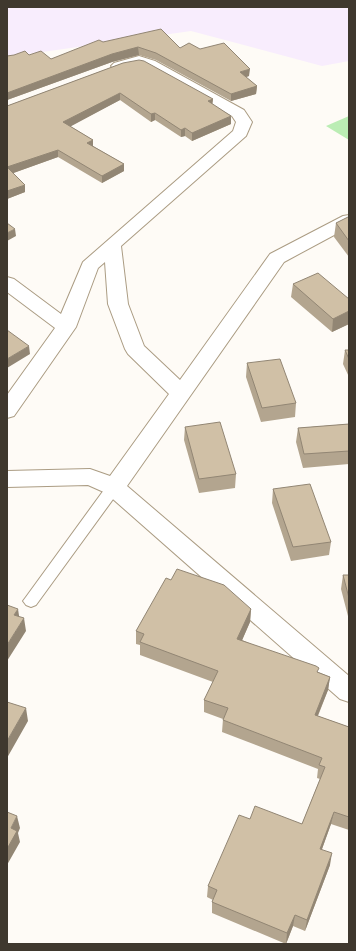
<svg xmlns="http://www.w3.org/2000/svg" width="356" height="951" font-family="Ubuntu,sans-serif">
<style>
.industrial{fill:#f8edfd}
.green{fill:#bbedb4}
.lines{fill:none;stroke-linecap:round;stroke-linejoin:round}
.lane-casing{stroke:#ab9c83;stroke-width:2}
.street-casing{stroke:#ab9c83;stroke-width:2}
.lane{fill:#fff;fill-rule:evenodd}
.street{fill:#fff;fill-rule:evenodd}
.wall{fill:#b3a58f}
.shaded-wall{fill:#928674}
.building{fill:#d0c0a6;stroke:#928674}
</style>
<rect width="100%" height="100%" fill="#fefbf6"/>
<path class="industrial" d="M7 7H349V61L322 66 191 31 7 57Z"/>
<path class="green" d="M349 116V140L326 126Z"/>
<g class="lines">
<defs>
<path id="lane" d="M114 482 119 483 121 487 119 491 36 605 31 607 26 605 23 601 26 597 109 483Z"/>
<path id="street" d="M139 56 155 61 244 110 252 122 246 136 121 246 128 304 144 346 180 380 270 254 343 216 349 215V227L284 262 127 486 349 676V702L340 699 106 493 88 485 7 487V471L90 469 110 476 169 394 128 354 125 349 108 304 105 262 98 268 76 327 14 416 7 418V395L55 328 7 292V277L14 279 61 314 83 262 233 131 236 122 232 116 145 67C134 64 124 72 114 69L111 66 114 63Z"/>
</defs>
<use href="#lane" class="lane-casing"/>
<use href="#street" class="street-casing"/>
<use href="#lane" class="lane"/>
<use href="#street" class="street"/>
</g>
<path class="wall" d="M103 42 180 48 249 76 246 77 257 86 256 94 231 101 156 60 139 55 112 62 7 100V56L29 55 51 59Z
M123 63 213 99 212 104 231 124 192 141 185 136 181 137 155 120 151 122 120 100 70 126 93 140V146L124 164V171L102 183 58 157 13 173 25 192 7 199V106Z
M349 218V257L334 237 336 223Z
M293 284 349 299V324L332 332 291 297Z
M345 350H349V377L343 364Z
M247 363 296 403 295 417 261 422 246 377Z
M349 424V464L303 468 296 442 298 428Z
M185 427 236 474 235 488 199 493 184 440Z
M273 489 331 542 329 555 291 561 272 503Z
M343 575H349V620L341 589Z
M251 609 250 622 242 640 330 677 328 690 318 716 349 727V830L331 824 322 849 330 865 305 931 293 926 286 944 212 913V902L213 900 207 897 208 886 250 819 302 824 320 779 317 778 318 769 222 732 223 719 204 712V700L213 682 140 655V645L136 644V631Z"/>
<path class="shaded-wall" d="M138 47 139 55 112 62 7 100V93L112 54Z
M250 69 249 76 240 79V72Z
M257 86 256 94 231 101V94Z
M120 93V100L64 130 63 122Z
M213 99 212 107 208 101Z
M155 113V120L151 122V114Z
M231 116V124L192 141V133Z
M185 128V136L181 137V130Z
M93 140V148L87 143Z
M58 150V157L8 175 7 167Z
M124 164V171L102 183V176Z
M25 185V192L7 199V191Z
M15 229 16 236 7 241V233Z
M349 311V324L332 332 333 319Z
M29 346 30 354 7 368V359Z
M18 609 20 622 14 615Z
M251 609 250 622 237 652V639Z
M24 618 26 631 7 661V645Z
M330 677 328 690 313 727 315 715Z
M26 708 28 721 7 758V741Z
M334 812 331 824 318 860 320 849Z
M17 816 20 828 18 833 20 842 7 865V849L11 828Z
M332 853 330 865 305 931 307 920Z
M295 915 293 926 286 944 287 933Z"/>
<path class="building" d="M161 29 180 48 189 43 200 49 224 43 250 69 240 72 257 86 231 94 156 53 138 47 112 54 7 93V56L14 55 25 51 29 55 41 51 51 59 99 40 103 42Z
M139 60 144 61 213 99 208 101 231 116 192 133 185 128 181 130 155 113 151 114 120 93 63 122 93 140 87 143 124 164 102 176 58 150 7 167V106L123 63Z
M7 167 25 185 7 191Z
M348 217 349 218V241L336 223Z
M7 223 15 229 7 233Z
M318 273 349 299V311L333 319 293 284Z
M7 330 29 346 7 359Z
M345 350H349V359Z
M280 359 296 403 262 408 247 363Z
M220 422 236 474 199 479 185 427Z
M349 424V451L304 454 298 428Z
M310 484 331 542 293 547 273 489Z
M177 569 224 585 251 609 237 639 316 666 319 668 317 672 330 677 315 715 349 727V817L334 812 320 849 332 853 307 920 295 915 287 933 212 902 217 890 208 886 239 815 250 819 255 806 302 824 325 767 319 765 322 758 223 720 228 708 204 700 218 671 140 642 144 634 136 631 166 578 171 580Z
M343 575H349V598Z
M7 605 18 609 14 615 24 618 7 645Z
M7 702 26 708 7 741Z
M7 812 17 816 11 828 17 831 7 849Z"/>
<rect width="356" height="951" fill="none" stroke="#3f382e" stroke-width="16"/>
</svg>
